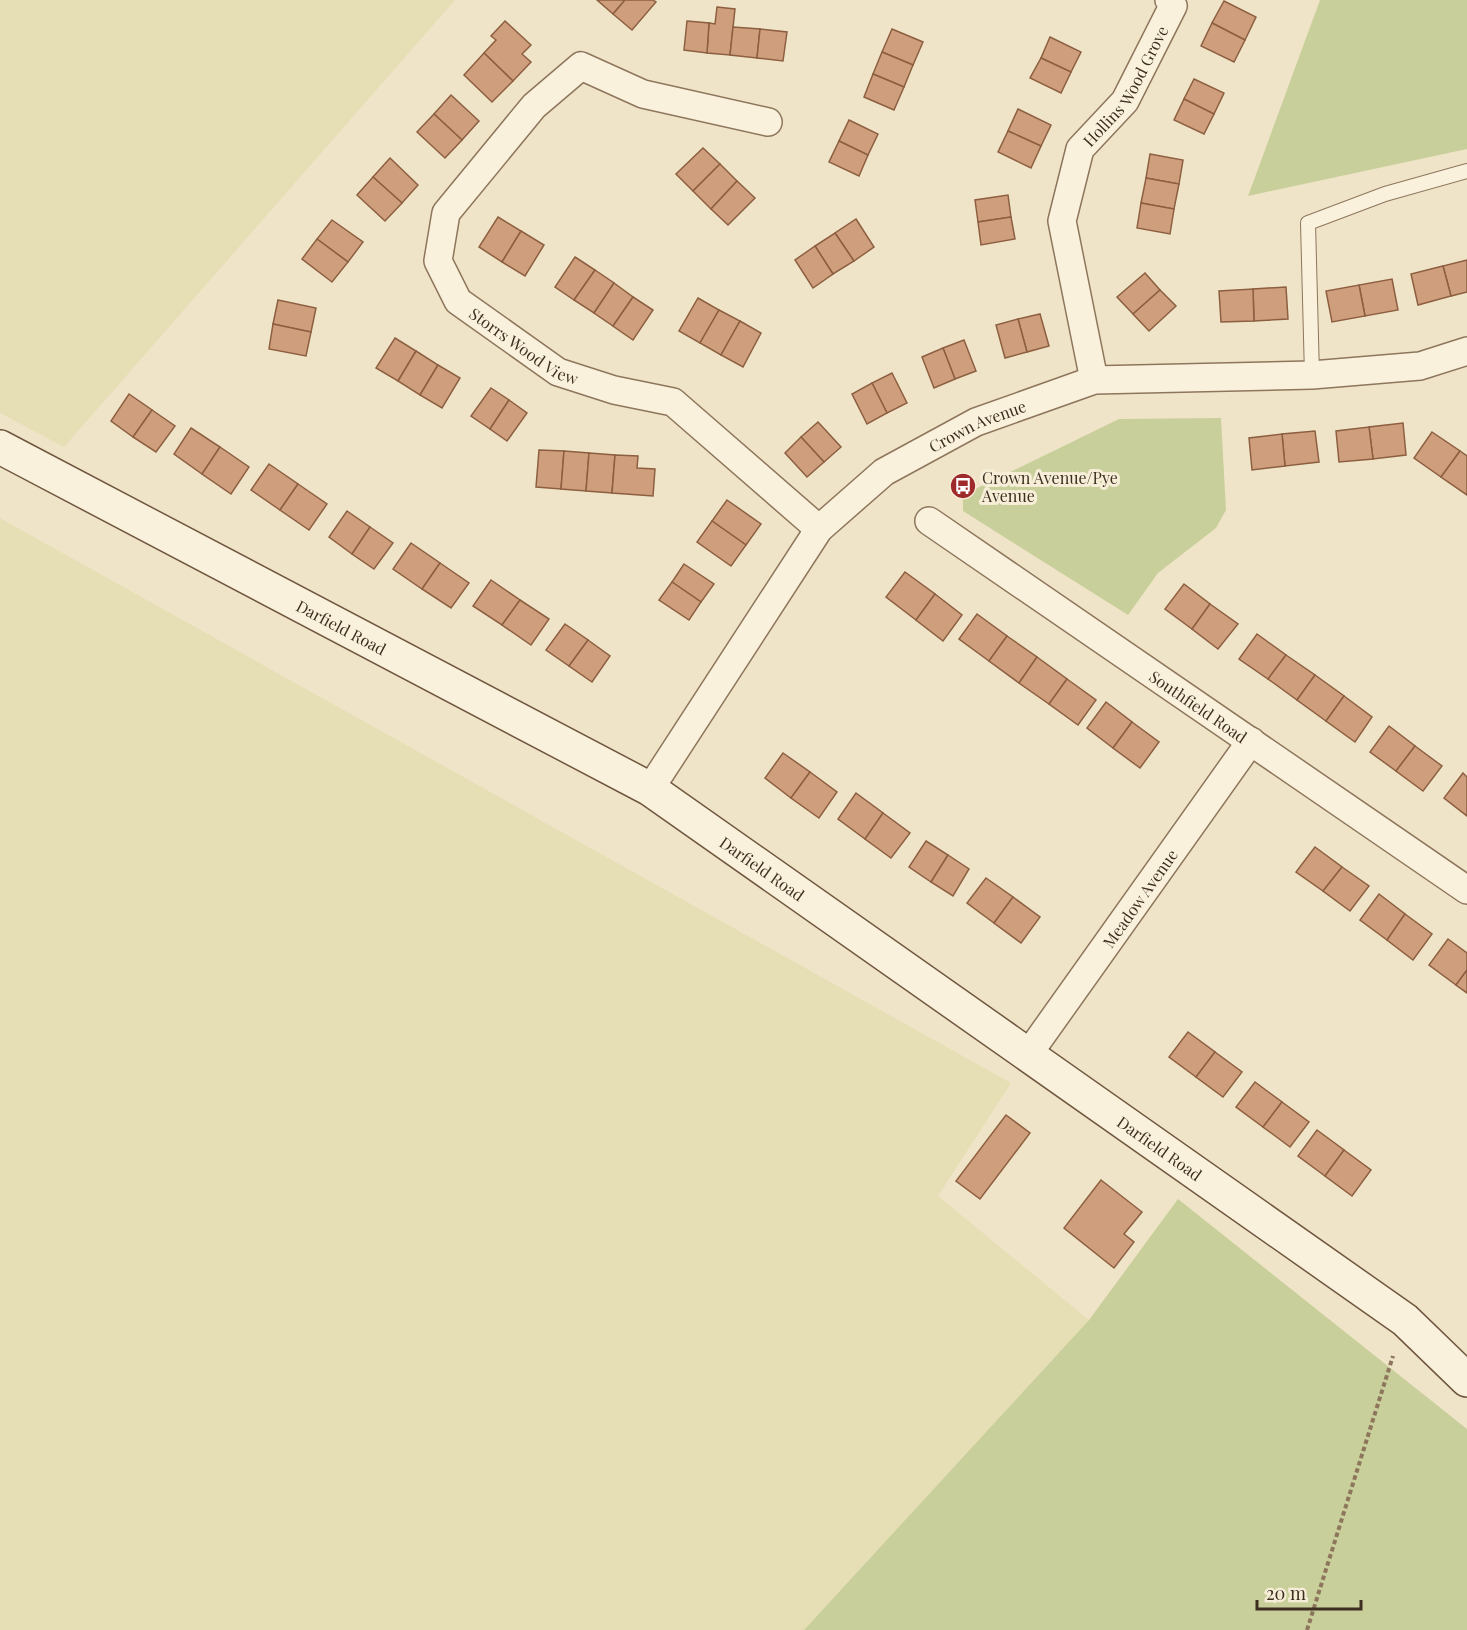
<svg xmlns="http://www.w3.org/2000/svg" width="1467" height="1630" font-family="'Playfair Display',serif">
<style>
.farmland{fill:#e6deb5}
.green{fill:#c9cf9b}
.building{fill:#cf9f7d;stroke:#8d5f41;stroke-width:1.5}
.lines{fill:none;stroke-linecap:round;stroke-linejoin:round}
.lane-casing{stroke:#8d765c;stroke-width:16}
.street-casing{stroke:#8d765c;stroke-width:30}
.secondary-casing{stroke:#6f573f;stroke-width:36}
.path{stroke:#8d765c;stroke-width:4;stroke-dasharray:4.5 3;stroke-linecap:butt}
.lane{stroke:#faf1dc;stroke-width:14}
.street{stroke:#faf1dc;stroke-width:27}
.secondary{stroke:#faf1dc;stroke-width:33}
.labels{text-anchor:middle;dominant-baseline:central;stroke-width:6;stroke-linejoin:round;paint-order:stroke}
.street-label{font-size:16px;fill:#3d2e20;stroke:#f7eed8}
.poi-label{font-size:16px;fill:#3d2e20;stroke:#f7eed8;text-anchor:start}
</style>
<rect width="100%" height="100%" fill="#f0e4c8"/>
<g class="farmland">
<polygon points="0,0 455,0 64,447 0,413"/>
<polygon points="0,518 1011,1083 938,1196 1089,1320 804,1630 0,1630"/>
</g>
<g class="green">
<polygon points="1320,0 1467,0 1467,149 1248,196"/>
<polygon points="1221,418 1226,510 1216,528 1158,573 1128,615 963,511 963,495 1119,419"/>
<polygon points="1178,1199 1467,1429 1467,1630 804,1630 1089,1320"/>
</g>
<g class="building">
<polygon points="597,0 625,0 613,14"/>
<polygon points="625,0 653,0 656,2 632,30 613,14"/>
<polygon points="1224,1 1256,17 1245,40 1212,23"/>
<polygon points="717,7 735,9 730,55 707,53 709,23 715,24"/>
<polygon points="505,21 531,45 522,54 531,62 513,81 484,53 496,40 491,36"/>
<polygon points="687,21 709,23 707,53 684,50"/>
<polygon points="1212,23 1245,40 1234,62 1201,46"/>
<polygon points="733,27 760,29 757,58 730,55"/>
<polygon points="760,29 787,32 783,61 757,58"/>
<polygon points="892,29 923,42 913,65 882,52"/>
<polygon points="1050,37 1081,52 1071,72 1041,58"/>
<polygon points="882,52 913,65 904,87 873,74"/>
<polygon points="484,53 513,81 492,102 464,75"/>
<polygon points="1041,58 1071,72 1061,93 1030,78"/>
<polygon points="873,74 904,87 894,110 864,97"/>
<polygon points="1194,79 1224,93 1214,114 1184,99"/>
<polygon points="451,95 479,121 462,140 434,114"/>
<polygon points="1184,99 1214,114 1204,134 1174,120"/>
<polygon points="1018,109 1051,125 1041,146 1008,131"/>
<polygon points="434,114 462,140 445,158 417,132"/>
<polygon points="849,120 878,134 868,155 839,141"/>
<polygon points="1008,131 1041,146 1031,168 998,152"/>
<polygon points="839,141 868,155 859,176 829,162"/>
<polygon points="703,148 720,164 693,191 676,174"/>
<polygon points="1150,154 1183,160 1179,184 1146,178"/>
<polygon points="390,158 418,185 402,203 373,177"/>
<polygon points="720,164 737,181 711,209 693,191"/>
<polygon points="373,177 402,203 385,221 357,195"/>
<polygon points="1146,178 1179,184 1174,209 1141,203"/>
<polygon points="737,181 755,198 728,225 711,209"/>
<polygon points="1008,195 1011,217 978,222 975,200"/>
<polygon points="1141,203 1174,209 1170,234 1137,228"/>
<polygon points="498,217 521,231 502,262 479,247"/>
<polygon points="1011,217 1015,239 981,245 978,222"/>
<polygon points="856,219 874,247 854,261 835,233"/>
<polygon points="332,220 363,242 348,262 317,239"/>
<polygon points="521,231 544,245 525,276 502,262"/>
<polygon points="835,233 854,261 833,274 815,246"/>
<polygon points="317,239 348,262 332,282 302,259"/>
<polygon points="815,246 833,274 813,288 795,260"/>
<polygon points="575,257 595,270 574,300 555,287"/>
<polygon points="1467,260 1467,292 1451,296 1443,266"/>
<polygon points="1443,266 1451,296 1418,305 1411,274"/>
<polygon points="595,270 614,283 594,313 574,300"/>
<polygon points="1145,273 1160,290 1133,314 1117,297"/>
<polygon points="1392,279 1398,310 1365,316 1359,285"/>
<polygon points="614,283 633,297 613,326 594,313"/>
<polygon points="1359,285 1365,316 1332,322 1326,291"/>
<polygon points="1286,287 1288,319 1254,321 1253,289"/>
<polygon points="1253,289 1254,321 1221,322 1219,291"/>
<polygon points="1160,290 1176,306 1149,331 1133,314"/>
<polygon points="633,297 653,310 633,340 613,326"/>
<polygon points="698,298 719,310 700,343 679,331"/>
<polygon points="278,300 316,308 311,332 273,324"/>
<polygon points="719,310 740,321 721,355 700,343"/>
<polygon points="1040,314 1049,346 1027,352 1018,319"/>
<polygon points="1018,319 1027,352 1005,358 996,325"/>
<polygon points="740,321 761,333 743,367 721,355"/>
<polygon points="273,324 311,332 306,356 269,349"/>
<polygon points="395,338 416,351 398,381 376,368"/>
<polygon points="964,340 976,371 955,379 943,348"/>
<polygon points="943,348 955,379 934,388 922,357"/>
<polygon points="416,351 438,365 420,395 398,381"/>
<polygon points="438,365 460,378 442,408 420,395"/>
<polygon points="892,373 907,403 887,413 872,383"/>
<polygon points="872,383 887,413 867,424 852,394"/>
<polygon points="491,388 509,400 490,429 471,416"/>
<polygon points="129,394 152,410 133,437 111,421"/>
<polygon points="509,400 527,413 507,441 490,429"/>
<polygon points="152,410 175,426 156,452 133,437"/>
<polygon points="818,422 841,447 824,462 801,437"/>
<polygon points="1403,423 1406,455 1373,459 1369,427"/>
<polygon points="1369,427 1373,459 1339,462 1336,431"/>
<polygon points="191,428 220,447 202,474 174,454"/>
<polygon points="1315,431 1319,462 1285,466 1282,434"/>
<polygon points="1432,432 1460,451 1441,477 1414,458"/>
<polygon points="1282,434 1285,466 1252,470 1249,438"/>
<polygon points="801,437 824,462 807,477 785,453"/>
<polygon points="220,447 249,467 231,494 202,474"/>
<polygon points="539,450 564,451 561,489 536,487"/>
<polygon points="564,451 589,453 586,491 561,489"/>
<polygon points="1460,451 1467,456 1467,495 1441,477"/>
<polygon points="589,453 615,455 612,493 586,491"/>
<polygon points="615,455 638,456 637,468 655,469 653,496 612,493"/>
<polygon points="269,464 298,484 280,510 251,490"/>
<polygon points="298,484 327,504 309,530 280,510"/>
<polygon points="727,500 761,524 746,545 712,521"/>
<polygon points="347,511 370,527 352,554 329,537"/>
<polygon points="712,521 746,545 731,566 697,542"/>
<polygon points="370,527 393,543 374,569 352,554"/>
<polygon points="411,543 440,563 422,589 393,569"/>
<polygon points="440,563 469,583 451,608 422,589"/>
<polygon points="684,564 714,584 701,602 672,582"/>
<polygon points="905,572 935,594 916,620 886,597"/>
<polygon points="491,580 520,600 502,625 473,606"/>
<polygon points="672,582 701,602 689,620 659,600"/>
<polygon points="1184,584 1210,604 1192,629 1165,609"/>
<polygon points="935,594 962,615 943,641 916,620"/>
<polygon points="520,600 549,619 531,645 502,625"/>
<polygon points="1210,604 1238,624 1218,649 1192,629"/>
<polygon points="977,614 1007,636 989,661 959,639"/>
<polygon points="565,624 588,640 569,666 546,650"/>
<polygon points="1257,634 1286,655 1268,679 1239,659"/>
<polygon points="1007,636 1037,657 1019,683 989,661"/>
<polygon points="588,640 610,656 592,682 569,666"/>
<polygon points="1286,655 1315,675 1297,700 1268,679"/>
<polygon points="1037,657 1067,679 1049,704 1019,683"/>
<polygon points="1315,675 1344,696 1326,721 1297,700"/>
<polygon points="1067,679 1096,700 1078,725 1049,704"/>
<polygon points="1344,696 1372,717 1355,742 1326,721"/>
<polygon points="1106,702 1132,722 1113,748 1087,728"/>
<polygon points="1132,722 1159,742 1140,768 1113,748"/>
<polygon points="1389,726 1415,746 1396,771 1370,752"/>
<polygon points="1415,746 1442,766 1423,791 1396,771"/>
<polygon points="783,753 810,772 791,798 765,778"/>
<polygon points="810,772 837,792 819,818 791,798"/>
<polygon points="1463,773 1467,777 1467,816 1444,798"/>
<polygon points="856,793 883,813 865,839 838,819"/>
<polygon points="883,813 910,833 891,858 865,839"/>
<polygon points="926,841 948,855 931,882 909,867"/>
<polygon points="1315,847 1342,867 1323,891 1296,872"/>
<polygon points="948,855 969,869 953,896 931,882"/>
<polygon points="1342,867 1369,886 1350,911 1323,891"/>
<polygon points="986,878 1013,897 994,923 967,903"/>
<polygon points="1379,894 1405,914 1387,940 1360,920"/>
<polygon points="1013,897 1040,917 1021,943 994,923"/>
<polygon points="1405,914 1432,934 1413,960 1387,940"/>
<polygon points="1448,939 1467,953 1467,970 1456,985 1429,965"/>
<polygon points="1467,970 1467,993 1456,985"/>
<polygon points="1188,1032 1215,1052 1196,1077 1169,1057"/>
<polygon points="1215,1052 1242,1072 1223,1097 1196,1077"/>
<polygon points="1255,1082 1282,1102 1263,1127 1236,1107"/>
<polygon points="1282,1102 1309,1122 1290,1147 1263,1127"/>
<polygon points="1006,1115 1030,1133 980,1199 956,1181"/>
<polygon points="1317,1130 1344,1150 1325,1176 1298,1156"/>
<polygon points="1344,1150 1371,1170 1352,1196 1325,1176"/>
<polygon points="1101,1180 1142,1212 1124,1234 1134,1242 1114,1268 1064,1228"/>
</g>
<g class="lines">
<g class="lane-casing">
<polyline id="lane" points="1312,375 1308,223 1385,194 1467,171"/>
</g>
<g class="street-casing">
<g id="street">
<path id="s1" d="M768 122 643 94 581 66 534 106 446 213 438 261 458 301 558 372 614 390 673 402 819 529"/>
<path id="s2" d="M1094 380 1062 221 1080 149 1125 101 1173 6 1169 0"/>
<path id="s3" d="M929 521 1467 890"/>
<path id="s4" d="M650 789 819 529 884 472 976 422 1094 380 1312 375 1420 366 1467 351"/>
<path id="s5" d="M1027 1056 1251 741"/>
</g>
</g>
<g class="secondary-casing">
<g id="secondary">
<path id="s6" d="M0 447 650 789 1405 1320 1467 1380"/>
</g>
</g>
<polyline class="path" points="1307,1630 1393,1356"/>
<use href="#lane" class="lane"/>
<use href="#street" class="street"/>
<use href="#secondary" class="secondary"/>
</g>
<defs>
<g id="bus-disc" transform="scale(1.35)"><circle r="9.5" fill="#9e2a2b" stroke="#f7eed8"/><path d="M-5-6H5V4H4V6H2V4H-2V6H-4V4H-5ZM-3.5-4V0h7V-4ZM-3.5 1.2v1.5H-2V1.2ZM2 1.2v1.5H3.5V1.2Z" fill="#fff"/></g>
</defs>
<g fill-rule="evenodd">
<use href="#bus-disc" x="963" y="486"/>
</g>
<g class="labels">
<g class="street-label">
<text stroke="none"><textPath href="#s2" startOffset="315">Hollins Wood Grove</textPath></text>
<text stroke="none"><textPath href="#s1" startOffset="570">Storrs Wood View</textPath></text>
<text stroke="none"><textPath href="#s4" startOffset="501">Crown Avenue</textPath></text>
<text stroke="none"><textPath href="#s6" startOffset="386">Darfield Road</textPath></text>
<text stroke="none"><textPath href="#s3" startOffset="327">Southfield Road</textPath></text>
<text stroke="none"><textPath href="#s6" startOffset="872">Darfield Road</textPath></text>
<text stroke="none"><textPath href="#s5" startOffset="194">Meadow Avenue</textPath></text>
<text stroke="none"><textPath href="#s6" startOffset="1358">Darfield Road</textPath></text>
</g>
<g class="poi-label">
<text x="982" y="477">Crown Avenue/Pye<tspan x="982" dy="18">Avenue</tspan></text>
</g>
</g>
<path d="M1257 1600v9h104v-9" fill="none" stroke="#3d2e20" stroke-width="3"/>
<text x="1266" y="1600" font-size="18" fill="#3d2e20" stroke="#f7eed8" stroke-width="4.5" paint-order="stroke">20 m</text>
</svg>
